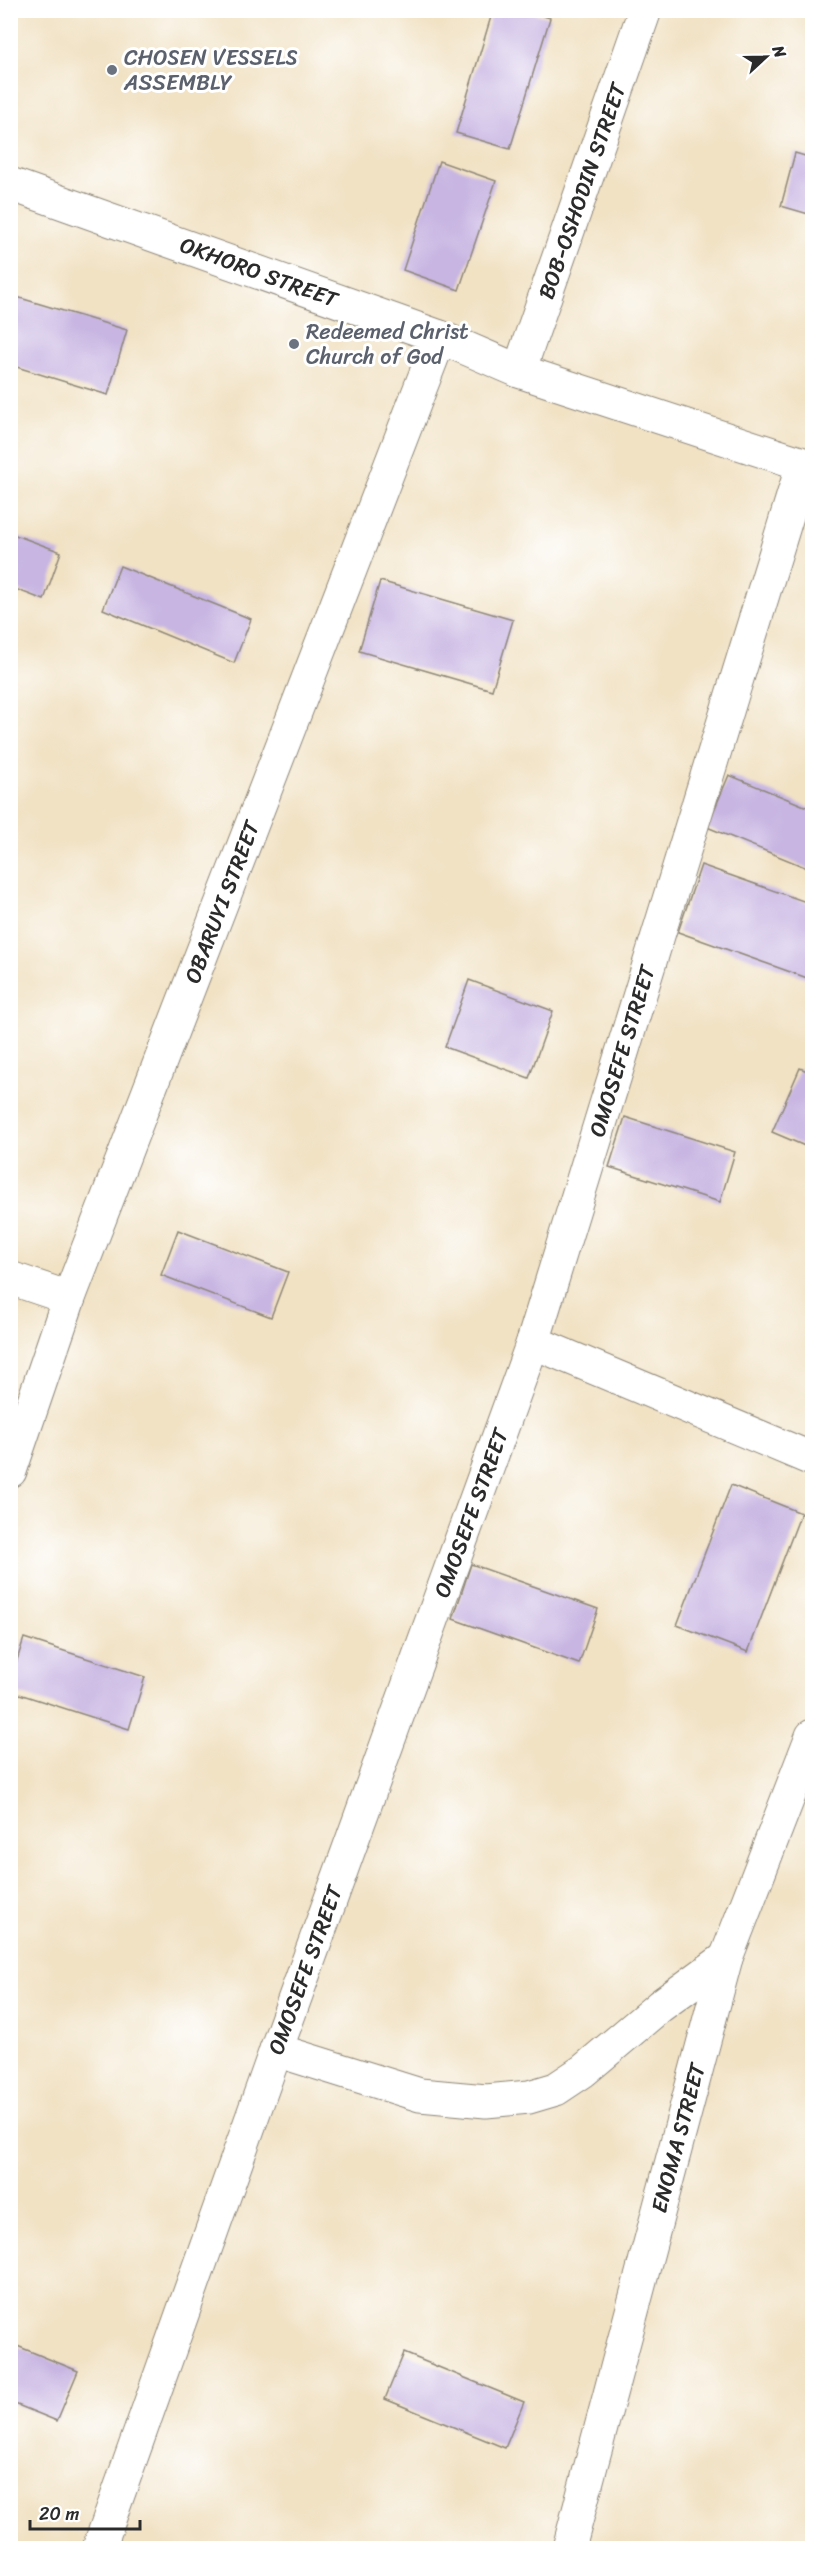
<svg xmlns="http://www.w3.org/2000/svg" width="823" height="2559" font-family="Sriracha,sans-serif">
<style>
.building{fill:#c8b5e2}
.lines{fill:none;stroke-linecap:round;stroke-linejoin:round}
.minor-casing{stroke:#8e8678;stroke-width:35}
.tertiary-casing{stroke:#8e8678;stroke-width:35}
.minor{stroke:#fff;stroke-width:33}
.tertiary{stroke:#fff;stroke-width:33}
.worship-dot{fill:#6b7280;stroke:#fff;stroke-width:2}
.labels{text-anchor:middle;dominant-baseline:central;stroke-width:6;stroke-linejoin:round;paint-order:stroke}
.worship-label{font-size:22px;fill:#5b616d;stroke:#fff;text-anchor:start}
.street-label{font-size:22px;fill:#2b2b2b;stroke:#fff}
</style>
<rect width="100%" height="100%" fill="#fff"/>
<filter id="ink" filterUnits="userSpaceOnUse"><feTurbulence type="fractalNoise" baseFrequency=".0167" numOctaves="2"/><feDisplacementMap in="SourceGraphic" scale="12" xChannelSelector="R" yChannelSelector="G"/><feConvolveMatrix kernelMatrix="1 2 1 2 8 2 1 2 1" color-interpolation-filters="sRGB"/></filter>
<filter id="wash" filterUnits="userSpaceOnUse"><feTurbulence type="fractalNoise" baseFrequency=".008" numOctaves="4" result="noise"/><feDisplacementMap in="SourceGraphic" scale="24" xChannelSelector="R" yChannelSelector="G"/><feGaussianBlur stdDeviation="1.35" result="paint"/><feColorMatrix in="noise" values="0 0 0 0 0 0 0 0 0 0 0 0 0 0 0 0 0 1.4 0 .05"/><feComposite in="paint" operator="in"/></filter>
<g filter="url(#wash)">
<rect width="100%" height="100%" fill="#f1e2c4"/>
<g id="blocks">
<g class="building">
<polygon points="493,10 525,10 550,18 510,149 456,133"/>
<polygon points="795,153 812,158 812,215 781,206"/>
<polygon points="439,161 496,181 459,290 403,270"/>
<polygon points="10,295 127,330 108,395 10,365"/>
<polygon points="10,533 61,552 44,600 10,587"/>
<polygon points="120,566 251,619 234,663 103,609"/>
<polygon points="380,581 513,620 492,690 359,651"/>
<polygon points="729,775 812,809 812,870 707,827"/>
<polygon points="701,865 812,904 812,972 810,979 678,932"/>
<polygon points="469,980 553,1011 529,1078 445,1047"/>
<polygon points="800,1068 812,1073 812,1149 772,1132"/>
<polygon points="625,1117 735,1152 720,1202 609,1167"/>
<polygon points="178,1230 288,1272 271,1317 161,1275"/>
<polygon points="731,1485 801,1513 748,1652 677,1625"/>
<polygon points="471,1564 598,1609 579,1664 453,1619"/>
<polygon points="24,1638 145,1677 129,1729 10,1691 10,1682"/>
<polygon points="10,2343 78,2371 57,2421 10,2402"/>
<polygon points="404,2353 524,2402 505,2448 385,2399"/>
</g>
</g>
</g>
<g filter="url(#ink)">
<use href="#blocks" fill-opacity="0" stroke="#8e8678" stroke-width="1.5"/>
<g class="lines">
<g class="minor-casing">
<g id="minor">
<polyline points="519,371 645,10"/>
<polyline points="10,1278 69,1298"/>
<polyline points="533,1342 812,1459"/>
<polyline points="10,1471 69,1298 440,337"/>
<polyline points="276,2050 420,2095 486,2101 529,2097 556,2089 583,2071 660,2006 726,1958"/>
<polyline points="99,2548 276,2050 533,1342 803,464"/>
<polyline points="569,2548 726,1958 812,1736"/>
</g>
</g>
<g class="tertiary-casing">
<polyline id="tertiary" points="10,184 440,337 519,371 812,467"/>
</g>
<use href="#minor" class="minor"/>
<use href="#tertiary" class="tertiary"/>
</g>
</g>
<g class="worship-dot">
<circle cx="112" cy="70" r="6"/>
<circle cx="294" cy="344" r="6"/>
</g>
<g class="labels">
<g class="worship-label">
<text x="124" y="57">CHOSEN VESSELS<tspan x="124" dy="25">ASSEMBLY</tspan></text>
<text x="306" y="331">Redeemed Christ<tspan x="306" dy="25">Church of God</tspan></text>
</g>
<g class="street-label">
<text transform="translate(582 191) rotate(-71)">BOB-OSHODIN STREET</text>
<text transform="translate(259 272) rotate(20)">OKHORO STREET</text>
<text transform="translate(222 902) rotate(-69)">OBARUYI STREET</text>
<text transform="translate(622 1051) rotate(-73)">OMOSEFE STREET</text>
<text transform="translate(471 1513) rotate(-70)">OMOSEFE STREET</text>
<text transform="translate(305 1970) rotate(-70)">OMOSEFE STREET</text>
<text transform="translate(678 2138) rotate(-75)">ENOMA STREET</text>
</g>
</g>
<rect width="823" height="2559" fill="none" stroke="#fff" stroke-width="36"/>
<g transform="translate(766 57) rotate(68)" stroke="#ffffff" stroke-width="4.5" paint-order="stroke">
<path d="M0-4.5L10 22L0 15L-10 22Z" fill="#2b2b2b"/>
<text y="-9" font-size="16" font-weight="bold" text-anchor="middle" fill="#2b2b2b">N</text>
</g>
<path d="M30 2520v9h110v-9" fill="none" stroke="#2b2b2b" stroke-width="3"/>
<text x="39" y="2520" font-size="18" fill="#2b2b2b" stroke="#ffffff" stroke-width="4.5" paint-order="stroke">20 m</text>
</svg>
